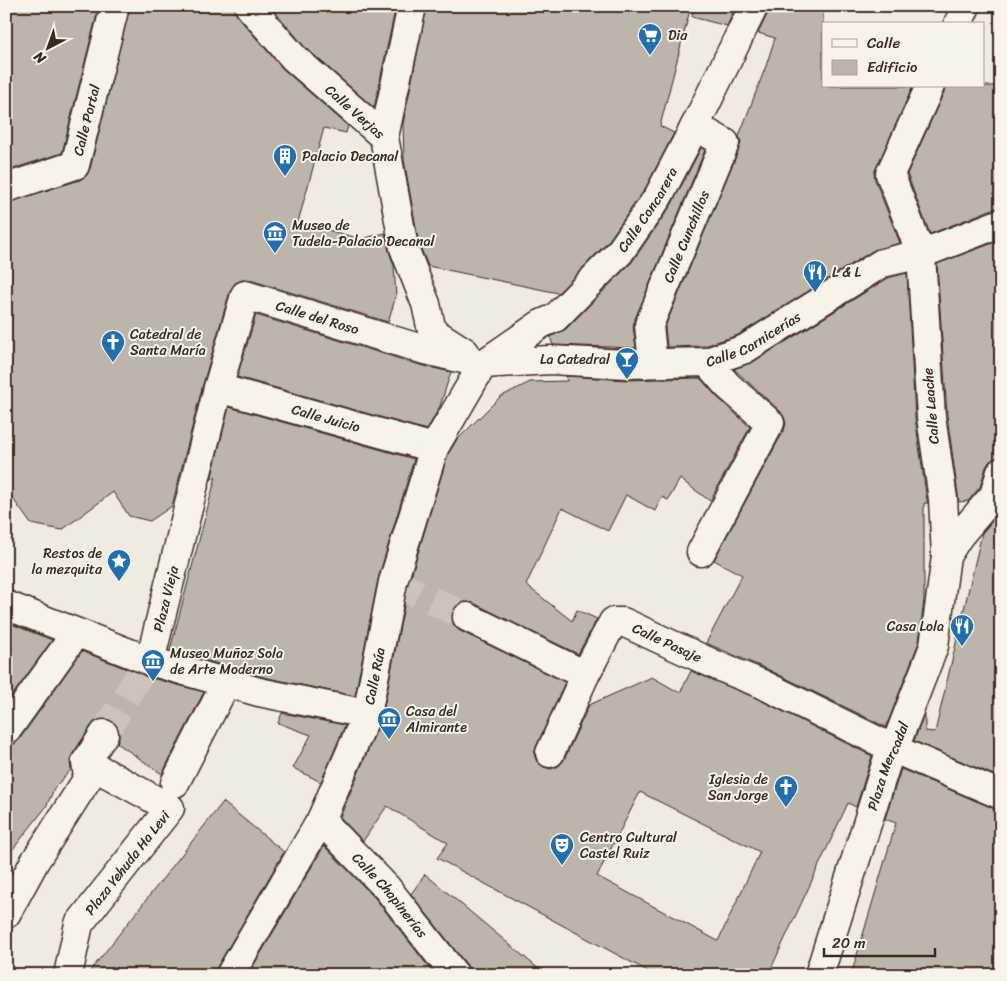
<svg xmlns="http://www.w3.org/2000/svg" width="1007" height="981" font-family="Sriracha,sans-serif">
<style>
.building{fill:#bdb5aa;stroke:#3b2a1e;fill-rule:evenodd}
.lines{fill:none;stroke-linecap:round;stroke-linejoin:round}
.minor-tunnel{stroke:#cbc4b9;stroke-width:28;stroke-dasharray:28 14;stroke-linecap:butt}
.minor-casing{stroke:#3b2a1e;stroke-width:31}
.minor{stroke:#f7f3e8;stroke-width:28}
.labels{text-anchor:middle;dominant-baseline:central;stroke-width:4;stroke-linejoin:round;paint-order:stroke}
.poi-label{font-size:14px;fill:#3b2a1e;stroke:#f7f3e8;text-anchor:start}
.street-label{font-size:14px;fill:#3b2a1e;stroke:#f7f3e8}
</style>
<rect width="100%" height="100%" fill="#efebe0"/>
<filter id="ink" filterUnits="userSpaceOnUse"><feTurbulence type="fractalNoise" baseFrequency=".02" numOctaves="2"/><feDisplacementMap in="SourceGraphic" scale="10" xChannelSelector="R" yChannelSelector="G"/><feConvolveMatrix kernelMatrix="1 2 1 2 8 2 1 2 1" color-interpolation-filters="sRGB"/></filter>
<g filter="url(#ink)">
<g class="building">
<polygon points="6,6 99,6 62,153 6,171"/>
<polygon points="130,6 234,6 237,16 282,68 348,126 346,133 324,128 298,222 361,239 385,233 389,251 394,266 396,296 388,322 250,280 242,280 235,283 230,291 203,384 172,506 150,521 129,516 113,492 62,530 31,524 6,489 6,203 80,180 87,175 90,169"/>
<polygon points="270,6 396,6 374,108 305,47"/>
<polygon points="427,6 691,6 660,126 674,133 645,189 607,243 558,293 428,266 419,244 404,160 403,124"/>
<polygon points="694,6 736,6 727,26 692,17"/>
<polygon points="769,6 823,6 823,86 913,86 874,173 875,180 900,243 874,250 738,335 704,346 667,347 665,327 739,149 741,142 739,136 766,66 775,38 758,33 768,13"/>
<polygon points="945,86 1001,86 1001,208 995,208 930,234 907,174 944,92"/>
<polygon points="701,148 705,150 635,319 633,327 636,348 553,345 550,337 566,329 632,262 672,204"/>
<polygon points="1001,240 1001,457 990,461 986,467 980,487 968,501 959,502 947,415 937,264"/>
<polygon points="907,273 915,418 927,501 928,503 924,503 924,599 919,642 886,727 769,670 706,643 742,575 714,560 784,430 786,424 784,417 780,411 734,369 753,362 888,278"/>
<polygon points="256,315 420,365 451,372 440,406 427,430 237,377"/>
<path d="M566 376 626 380 700 378 717 397 750 427 710 501 680 479 668 500 662 497 655 511 626 495 608 531 562 508 526 585 572 621 577 610 597 619 578 654 473 603 465 602 458 604 453 611 452 619 454 626 460 631 565 682 536 747 534 754 537 762 544 767 551 769 559 766 564 760 589 705 652 677 680 693 691 671 756 698 872 756 856 807 848 803 768 975H655L437 858 448 843 387 806 363 841 340 817 382 717 408 586 448 454 456 441 500 397 530 382 567 381ZM640 792 760 852 718 941 597 876Z"/>
<polygon points="229,407 414,459 378,579 355,696 263,677 170,650 216,476 211,480"/>
<polygon points="1001,511 1001,778 914,741 925,713 925,731 935,732 982,533"/>
<polygon points="6,622 52,640 6,704"/>
<polygon points="82,651 144,676 204,692 162,774 117,743 120,734 118,726 113,721 105,718 96,720 91,726 72,755 70,761 71,770 55,787 46,807 6,858 6,746 13,745 19,740"/>
<polygon points="282,713 345,725 321,782 293,768 311,735 278,723"/>
<polygon points="901,769 995,809 1001,810 1001,975 851,975 896,823 885,819"/>
<polygon points="223,802 284,852 217,967 214,975 87,975"/>
<polygon points="324,846 375,898 435,975 248,975"/>
<polygon points="425,874 546,975 470,975 467,965 411,894"/>
</g>
<g class="lines">
<g class="minor-tunnel">
<polyline points="393,582 467,617"/>
<polyline points="104,734 144,667"/>
</g>
<g class="minor-casing">
<g id="minor">
<path id="s1" d="M249 6 294 58 384 137 404 248 426 304 432 331 465 352"/>
<polyline points="958,24 966,6"/>
<polyline points="384,137 412,6"/>
<path id="s2" d="M6 188 75 165 115 6"/>
<path id="s3" d="M644 364 652 354 649 325 725 143 695 126"/>
<path id="s4" d="M218 388 434 448"/>
<polyline points="701,552 770,423 727,385 707,362"/>
<polyline points="946,556 959,536 994,495 1001,472"/>
<polyline points="6,605 150,661 259,692 367,714"/>
<path id="s5" d="M467 617 585 675 613 622H623L720 667 762 684 894 749 1001 795"/>
<path id="s6" d="M150 661 218 388 245 295 425 350 483 364 550 360 626 364 707 362 745 349 882 263 921 254 1001 223"/>
<polyline points="6,731 76,633"/>
<polyline points="550,753 585,675"/>
<polyline points="86,762 104,734"/>
<polyline points="175,783 226,683"/>
<path id="s7" d="M321 820 387 888 455 975"/>
<polyline points="6,914 35,861 88,778 86,762"/>
<path id="s8" d="M68 975 79 924 170 808 86 762"/>
<path id="s9" d="M230 975 321 820 367 714 393 582 434 448 483 364 541 324 555 318 619 253 658 197 695 126 754 6"/>
<path id="s10" d="M819 975 887 761 894 749 934 646 946 556 943 499 931 417 921 254 890 174 930 86"/>
</g>
</g>
<use href="#minor" class="minor"/>
</g>
</g>
<defs>
<g id="supermarket-pin" transform="scale(1.25)"><path d="M0 17L-7.5 6A9.5 9.5 0 1 1 7.5 6Z" fill="#1f6fb2" stroke="#f7f3e8"/><path d="M-6-5.5h2.5l.6 2H6L4.5 2H-2.5L-4.4-4H-6ZM-1.5 3.2a1.3 1.3 0 1 0 .1 0ZM3 3.2a1.3 1.3 0 1 0 .1 0Z" fill="#fff"/></g>
<g id="building-pin" transform="scale(1.25)"><path d="M0 17L-7.5 6A9.5 9.5 0 1 1 7.5 6Z" fill="#1f6fb2" stroke="#f7f3e8"/><path d="M-4-6H4V6H1V3H-1V6H-4ZM-2.5-4.3h1.7v1.8h-1.7ZM.8-4.3h1.7v1.8H.8ZM-2.5-1h1.7V.8h-1.7ZM.8-1h1.7V.8H.8Z" fill="#fff"/></g>
<g id="museum-pin" transform="scale(1.25)"><path d="M0 17L-7.5 6A9.5 9.5 0 1 1 7.5 6Z" fill="#1f6fb2" stroke="#f7f3e8"/><path d="M0-6L6-3V-2H-6V-3ZM-5-1h2V3h-2ZM-1-1h2V3h-2ZM3-1h2V3H3ZM-6 4H6V6H-6Z" fill="#fff"/></g>
<g id="restaurant-pin" transform="scale(1.25)"><path d="M0 17L-7.5 6A9.5 9.5 0 1 1 7.5 6Z" fill="#1f6fb2" stroke="#f7f3e8"/><path d="M-5-6h1v4h1v-4h1v4h1v-4h1v5L-1.5 .5V6h-2V.5L-5-1ZM5-6V6H3V1.5H1.5Q1.5-4 5-6Z" fill="#fff"/></g>
<g id="church-pin" transform="scale(1.25)"><path d="M0 17L-7.5 6A9.5 9.5 0 1 1 7.5 6Z" fill="#1f6fb2" stroke="#f7f3e8"/><path d="M-1.2-6h2.4v3.5h3.3v2.4h-3.3V6h-2.4V-.1h-3.3v-2.4h3.3Z" fill="#fff"/></g>
<g id="bar-pin" transform="scale(1.25)"><path d="M0 17L-7.5 6A9.5 9.5 0 1 1 7.5 6Z" fill="#1f6fb2" stroke="#f7f3e8"/><path d="M-6-5H6L.8 .8V4.5H3.5V6h-7V4.5H-.8V.8Z" fill="#fff"/></g>
<g id="sight-pin" transform="scale(1.25)"><path d="M0 17L-7.5 6A9.5 9.5 0 1 1 7.5 6Z" fill="#1f6fb2" stroke="#f7f3e8"/><path d="M0-6L1.8-2.2L6-1.7L2.9 1.2L3.7 5.4L0 3.3L-3.7 5.4L-2.9 1.2L-6-1.7L-1.8-2.2Z" fill="#fff"/></g>
<g id="theatre-pin" transform="scale(1.25)"><path d="M0 17L-7.5 6A9.5 9.5 0 1 1 7.5 6Z" fill="#1f6fb2" stroke="#f7f3e8"/><path d="M-5-5.5Q0-4 5-5.5V0Q5 5 0 6Q-5 5-5 0ZM-3.3-2.5H-1v1.5H-3.3ZM1-2.5H3.3v1.5H1ZM-2.8 1Q0 5.5 2.8 1Z" fill="#fff"/></g>
</defs>
<g fill-rule="evenodd">
<use href="#supermarket-pin" x="650" y="35"/>
<use href="#building-pin" x="285" y="156"/>
<use href="#museum-pin" x="275" y="233"/>
<use href="#restaurant-pin" x="815" y="272"/>
<use href="#church-pin" x="113" y="342"/>
<use href="#bar-pin" x="627" y="359"/>
<use href="#sight-pin" x="119" y="561"/>
<use href="#restaurant-pin" x="962" y="626"/>
<use href="#museum-pin" x="153" y="661"/>
<use href="#museum-pin" x="389" y="719"/>
<use href="#church-pin" x="786" y="787"/>
<use href="#theatre-pin" x="562" y="845"/>
</g>
<g class="labels">
<g class="poi-label">
<text x="668" y="35">Dia</text>
<text x="302" y="156">Palacio Decanal</text>
<text x="292" y="225">Museo de<tspan x="292" dy="16">Tudela-Palacio Decanal</tspan></text>
<text x="832" y="272">L &amp; L</text>
<text x="130" y="334">Catedral de<tspan x="130" dy="16">Santa María</tspan></text>
<text x="610" y="359" text-anchor="end">La Catedral</text>
<text x="102" y="553" text-anchor="end">Restos de<tspan x="102" dy="16">la mezquita</tspan></text>
<text x="944" y="626" text-anchor="end">Casa Lola</text>
<text x="170" y="653">Museo Muñoz Sola<tspan x="170" dy="16">de Arte Moderno</tspan></text>
<text x="406" y="711">Casa del<tspan x="406" dy="16">Almirante</tspan></text>
<text x="768" y="779" text-anchor="end">Iglesia de<tspan x="768" dy="16">San Jorge</tspan></text>
<text x="580" y="837">Centro Cultural<tspan x="580" dy="16">Castel Ruiz</tspan></text>
</g>
<g class="street-label">
<text stroke="none"><textPath href="#s1" startOffset="150">Calle Verjas</textPath></text>
<text stroke="none"><textPath href="#s2" startOffset="119">Calle Portal</textPath></text>
<text stroke="none"><textPath href="#s9" startOffset="896">Calle Concarera</textPath></text>
<text stroke="none"><textPath href="#s3" startOffset="138">Calle Cunchillos</textPath></text>
<text stroke="none"><textPath href="#s6" startOffset="454">Calle del Roso</textPath></text>
<text stroke="none"><textPath href="#s6" startOffset="902">Calle Carnicerías</textPath></text>
<text transform="translate(931 406) rotate(-95)">Calle Leache</text>
<text stroke="none"><textPath href="#s4" startOffset="112">Calle Juicio</textPath></text>
<text stroke="none"><textPath href="#s6" startOffset="64">Plaza Vieja</textPath></text>
<text stroke="none"><textPath href="#s5" startOffset="250">Calle Pasaje</textPath></text>
<text stroke="none"><textPath href="#s9" startOffset="334">Calle Rúa</textPath></text>
<text stroke="none"><textPath href="#s10" startOffset="220">Plaza Mercadal</textPath></text>
<text stroke="none"><textPath href="#s8" startOffset="130">Plaza Yehuda Ha Levi</textPath></text>
<text stroke="none"><textPath href="#s7" startOffset="102">Calle Chapinerías</textPath></text>
</g>
</g>
<rect width="1007" height="981" fill="none" stroke="#f7f3e8" stroke-width="25"/>
<rect x="12" y="12" width="982" height="956" fill="none" stroke="#3b2a1e" stroke-width="2" filter="url(#ink)"/>
<rect x="822" y="22" width="162" height="65" fill="#f7f3e8" stroke="#aca397"/>
<rect x="832" y="39" width="25" height="8" fill="#f7f3e8" stroke="#aca397"/>
<text x="867" y="48" font-size="15" fill="#3b2a1e">Calle</text>
<rect x="832" y="60" width="25" height="15" fill="#bdb5aa" stroke="#aca397"/>
<text x="867" y="72" font-size="15" fill="#3b2a1e">Edificio</text>
<g transform="translate(48 48) rotate(221)" stroke="#f7f3e8" stroke-width="4" paint-order="stroke">
<path d="M0-4L9 19L0 12L-9 19Z" fill="#3b2a1e"/>
<text y="-8" font-size="14" font-weight="bold" text-anchor="middle" fill="#3b2a1e">N</text>
</g>
<path d="M824 948v8h111v-8" fill="none" stroke="#3b2a1e" stroke-width="2.5"/>
<text x="832" y="948" font-size="15" fill="#3b2a1e" stroke="#f7f3e8" stroke-width="4" paint-order="stroke">20 m</text>
</svg>
